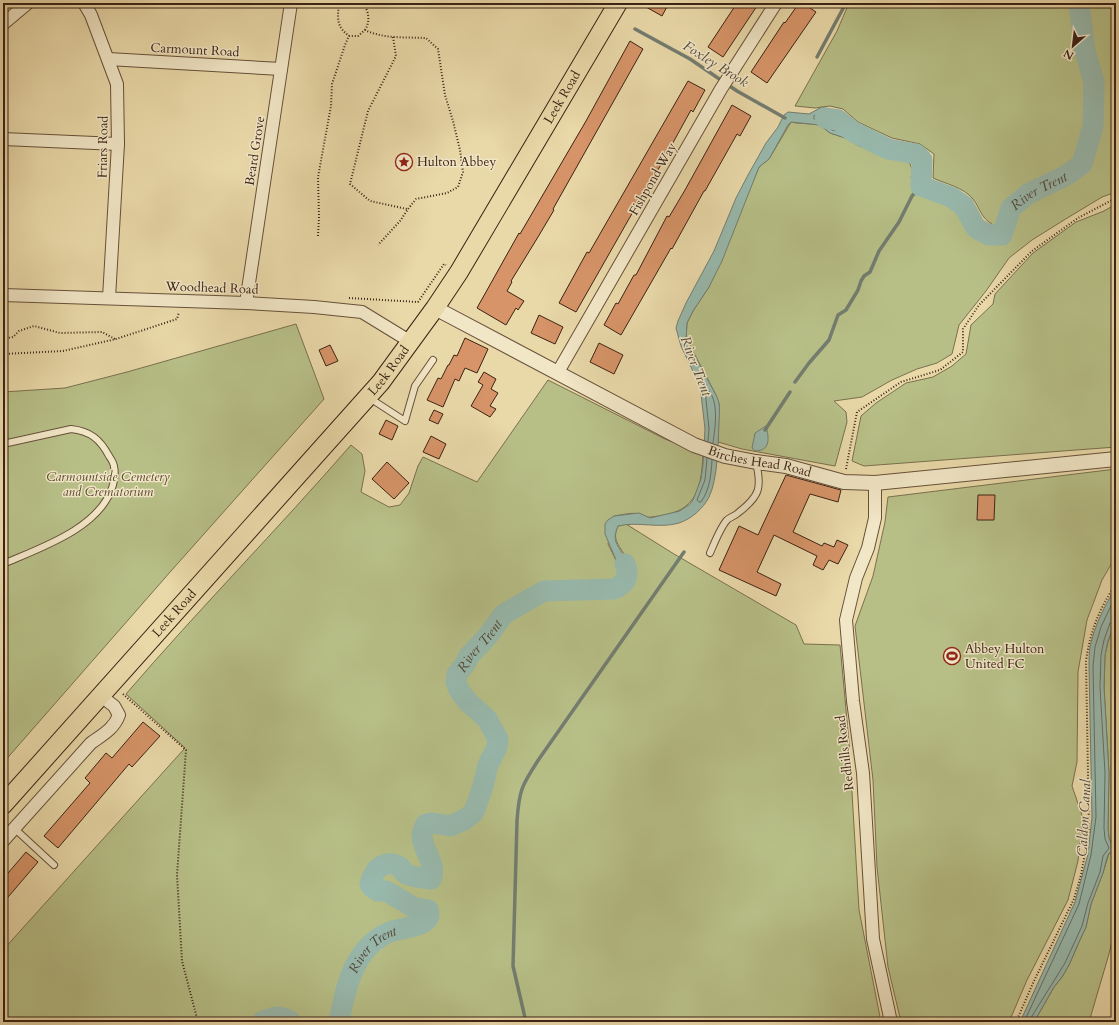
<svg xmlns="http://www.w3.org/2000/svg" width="1119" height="1025" font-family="Cardo,serif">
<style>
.green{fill:#b7bf87;stroke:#7a704e}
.water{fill:#98b9ad;stroke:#737d70}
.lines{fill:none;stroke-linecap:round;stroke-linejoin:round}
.shore{stroke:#6a6e61;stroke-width:1}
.stream{stroke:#737d70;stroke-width:3.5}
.river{stroke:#98b9ad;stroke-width:21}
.building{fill:#d69468;stroke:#3c2215}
.service-casing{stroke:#67503a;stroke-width:8}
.minor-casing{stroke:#67503a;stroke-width:14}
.tertiary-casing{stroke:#67503a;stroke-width:16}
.primary-casing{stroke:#3c2215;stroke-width:20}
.path{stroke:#3c2215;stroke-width:2;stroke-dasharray:1 2;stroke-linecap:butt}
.service{stroke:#f1e6c6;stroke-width:6}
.minor{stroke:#f1e6c6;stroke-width:12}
.tertiary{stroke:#f1e6c6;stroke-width:14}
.primary{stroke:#e9d8a8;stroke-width:18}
.labels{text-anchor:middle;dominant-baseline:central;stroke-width:3;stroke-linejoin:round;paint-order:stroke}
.street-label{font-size:13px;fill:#3c2215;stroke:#f1e6c6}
.poi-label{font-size:13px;fill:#3c2215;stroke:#f1e6c6;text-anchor:start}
.park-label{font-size:13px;font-style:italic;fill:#5b4932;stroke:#f1e6c6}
.water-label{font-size:14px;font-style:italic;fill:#53483b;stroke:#f1e6c6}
</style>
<rect width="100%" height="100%" fill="#e9d8a8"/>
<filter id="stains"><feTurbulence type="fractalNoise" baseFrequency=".005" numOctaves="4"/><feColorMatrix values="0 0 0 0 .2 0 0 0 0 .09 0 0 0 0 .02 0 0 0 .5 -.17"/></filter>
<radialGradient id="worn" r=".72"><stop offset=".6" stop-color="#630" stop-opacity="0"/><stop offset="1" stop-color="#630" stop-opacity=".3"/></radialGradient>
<g class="green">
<path d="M849 3H1116V192L1102 197 1064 220 1032 240 1009 258 986 291 959 325 952 354 937 363 917 369 892 380 862 397 834 401 846 412 847 422 835 466 742 449 718 442 719 404 716 395 686 338 687 323 693 311 709 287 759 167 769 159 791 122 796 123 812 124 820 125 830 133 845 138 859 146 893 158 909 161 913 172 911 177 921 193 949 206 960 216 966 228 991 244 992 224C981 218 980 208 973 199 963 187 946 184 933 178L934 154 920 144 892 138 858 122 843 109 830 106 815 108 795 106 837 31Z"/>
<polygon points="1116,204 1116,447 864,466 852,461 861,416 876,403 906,383 933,377 952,366 966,354 971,325 993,304 995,294 1033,253 1076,222 1104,211"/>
<polygon points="296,324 324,399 171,571 3,763 3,392 65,388 127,372"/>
<path d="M548 380 665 439 703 454C701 495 694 513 651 517 646 518 644 515 639 514 632 512 622 515 614 516L608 544 619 566 622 574 620 580 614 584 633 580C632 572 629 562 625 555 618 545 612 538 618 526L626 524 674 554 796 625 804 644 840 645 849 742 859 910 881 1022H3V950L185 748 126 694C199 609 278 529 351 445L362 454 365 471 361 492 389 507 400 505 409 493 418 466 423 457 477 482Z"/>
<polygon points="1116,469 1116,556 1102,580 1087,620 1078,672 1077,762 1072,786 1083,818 1078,861 1068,900 1027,980 1009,1022 901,1022 888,967 877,867 873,780 855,626 873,576 885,522 888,497"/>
<polygon points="1116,620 1116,853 1109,838 1108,828 1109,773 1104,687 1105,655 1108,642"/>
<polygon points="1109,853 1116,854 1116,923 1109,954 1089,1022 1034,1022 1054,987 1062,977 1069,965 1079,942 1086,927 1091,904 1103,873"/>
</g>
<g class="water">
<path d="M822 107 831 110 851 125 845 138 830 133 820 125 791 122 788 125 769 159 759 167 722 261 709 287 693 311 687 323 686 339 716 395C717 397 718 400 719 403 720 409 719 416 719 422 718 443 718 479 709 497 703 509 691 519 679 523 659 529 638 521 618 526 616 531 614 536 616 542 621 555 646 580 624 592L614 584 620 580 622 574 605 534V524L608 520 614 516 639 513 650 518 680 511 690 504 693 500 698 487 701 479 703 465 705 429 701 394 700 386 681 346 676 328 678 321 686 303 714 251 736 198 748 175 766 143 778 127 784 115 788 112 809 114Z"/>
<path d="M766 426C769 437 771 451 755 451L752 448 755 433Z"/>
<path d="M1116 588V620L1108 641 1105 655 1104 687 1109 773 1108 828 1109 838 1116 854 1109 853 1107 858 1103 873 1091 904 1086 927 1079 942 1069 965 1062 977 1054 987 1034 1022H1020L1075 902 1088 854 1092 817 1089 666C1089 660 1089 653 1090 647 1094 627 1105 604 1116 588Z"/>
</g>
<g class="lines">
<g class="shore">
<polygon points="823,112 830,113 845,126 845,128 843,132 832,130 823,122 814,119 814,116"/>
<path d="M708 441 709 429 705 390 706 388C720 399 715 428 713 443"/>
<path d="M707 458 705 480 697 500 699 502H701C710 489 711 475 712 460"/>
<polyline points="1024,1022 1079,904 1091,855 1096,817 1093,666 1095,647 1101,627 1116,595"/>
<polyline points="1031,1022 1032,1016 1065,963 1082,926 1088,903 1100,872 1103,856 1109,848 1105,839 1104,828 1105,773 1100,687 1101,655 1104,640 1110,623 1113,620 1116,620"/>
</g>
<g class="stream">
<polyline points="635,29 690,59 737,91 785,118"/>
<polyline points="817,57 846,3"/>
<polyline points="795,382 809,363 829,340 838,315 846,310 858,290 861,281 864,276 870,272 879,251 899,222 912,196 921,186"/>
<polyline points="765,430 790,392"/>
<path d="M526 1022 513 966 517 821C519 790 522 785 539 759L684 552"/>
</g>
<g class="river">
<path id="s1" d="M825 118 838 120 852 131 888 149 916 154 922 160 921 186 951 197 964 206 976 228 989 235H1002L1011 208 1028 194 1067 175 1082 164 1093 126 1094 82 1085 51 1079 3"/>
<path d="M262 1022C272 1017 281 1014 291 1022"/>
<path id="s2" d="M339 1022C345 990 352 954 382 936 385 934 389 932 393 931 402 928 435 926 428 910L415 908 386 891H378L373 888 370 884C371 879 373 876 375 872 380 864 391 861 400 867 402 869 403 872 406 874 411 876 425 879 431 879 438 866 422 849 422 836 422 832 424 828 426 824L432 823 450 826 464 820 474 812 483 786 488 765 497 747 498 739 487 719 467 701 459 690 456 682 457 674 465 664 469 656 487 637 504 614 544 591 614 589C626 584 630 576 625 564"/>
</g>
</g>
<g class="building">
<polygon points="639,3 669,3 662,16"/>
<polygon points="737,3 759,3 723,57 708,47"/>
<polygon points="799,3 803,3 816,12 767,83 751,72 784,22 785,23"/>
<polygon points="630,41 643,49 553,209 554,210 538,237 511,281 512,282 507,291 524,301 518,310 516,308 506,325 477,308 519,233 520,234 586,121"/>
<polygon points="688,81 705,90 693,112 691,110 659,168 643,196 642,196 576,312 559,303 587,252 589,253"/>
<polygon points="732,105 751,116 740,136 737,134 705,191 704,191 672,249 671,248 621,335 604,325 616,303 618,304 634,275 636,275 667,216 669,217 685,190"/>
<polygon points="539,315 563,327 555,344 531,333"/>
<polygon points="465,338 488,349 477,373 465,368 459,381 455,379 443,407 427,400 438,378 441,379 448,365 449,365 454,355 457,356"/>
<polygon points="599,343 623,355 614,374 590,362"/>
<polygon points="330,345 338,361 326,366 319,350"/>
<polygon points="484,372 496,379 491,389 498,393 490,406 496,409 490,417 471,406 483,385 478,382"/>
<polygon points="434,410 443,414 438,424 429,420"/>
<polygon points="386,420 398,426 392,440 379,434"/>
<polygon points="431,436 446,444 439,459 423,452"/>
<polygon points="387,462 409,483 394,499 372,479"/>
<polygon points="786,475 841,490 838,502 810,494 793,532 822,546 824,543 834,547 837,540 848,545 838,564 829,560 823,570 813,565 817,556 774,535 757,572 781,584 776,596 719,570 739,526 758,535"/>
<polygon points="978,495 995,495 994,520 977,520"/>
<polygon points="143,722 160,736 132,767 129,764 58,848 44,836 90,783 85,778 106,753 112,758"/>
<polygon points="26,852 38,862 3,903 3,879"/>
</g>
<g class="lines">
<g class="service-casing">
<g id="service">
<polyline points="368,397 405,421 415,386 433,360"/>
<path d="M3 444 71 429C90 431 100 439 109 456 111 459 114 463 114 467 116 473 114 479 113 485 101 528 40 548 3 564"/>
<path d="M710 553C714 544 720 528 727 520 730 517 735 516 738 513 760 496 762 488 756 462"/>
<polyline points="14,828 54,865"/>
</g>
</g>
<g class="minor-casing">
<g id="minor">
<polyline points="84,3 91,15 117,84 118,144 109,298"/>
<polyline points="3,24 28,3"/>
<polyline points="108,59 281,69"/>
<polyline points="3,139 118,144"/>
<polyline points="3,295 246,303 314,307 362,312 411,342"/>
<polyline points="246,303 291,3"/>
<polyline points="558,372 721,89 776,3"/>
<polyline points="875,483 875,518 868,548 856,578 846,620 853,701 863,773 873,939 891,1022"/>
<path d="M3 841 91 743C102 735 114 729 119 715L114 706 101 696"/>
</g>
</g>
<g class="tertiary-casing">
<g id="tertiary">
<path id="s3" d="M435 308 694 445 725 456 756 462 786 466 844 482 875 483 1116 459"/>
</g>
</g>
<g class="primary-casing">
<g id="primary">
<path id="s4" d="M3 805 381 382 435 308 459 272 618 3"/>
</g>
</g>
<g class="path">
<path d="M343 3 339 5C337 19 337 27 349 36"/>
<path d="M357 3 365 6C369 14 370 22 365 30"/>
<polyline points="393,37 396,56 368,111 350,184 370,201 407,209"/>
<path d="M318 236 319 217 318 177 331 106 332 84 345 45 349 36H358L365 30C383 39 406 37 426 38L438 49 445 95 453 121 460 150 463 172 458 187 447 193 416 199 408 209 400 221 378 245"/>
<polyline points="349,298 418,302 444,264 446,265"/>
<polyline points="3,339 13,337 19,331 34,326 60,333 102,332 115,339"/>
<polyline points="3,354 63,351 116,339 177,319 179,312"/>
<polyline points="846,469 857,412 901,382 940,370 963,352 963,329 979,305 1032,251 1078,218 1116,198"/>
<polyline points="123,694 186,750 177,875 182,961 198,1022"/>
<path d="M1016 1022 1033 983 1074 899 1081 875 1089 832 1086 661C1090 632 1099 609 1116 584"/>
</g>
<use href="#service" class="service"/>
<use href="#minor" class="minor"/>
<use href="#tertiary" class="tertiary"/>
<use href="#primary" class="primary"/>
</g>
<defs>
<g id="sight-ring" transform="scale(0.9)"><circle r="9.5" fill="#f1e6c6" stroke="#8f2418" stroke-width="1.5"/><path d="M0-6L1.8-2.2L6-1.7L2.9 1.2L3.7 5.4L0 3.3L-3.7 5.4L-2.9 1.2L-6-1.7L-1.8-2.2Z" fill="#8f2418"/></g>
<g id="stadium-ring" transform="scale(0.9)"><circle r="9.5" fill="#f1e6c6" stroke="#8f2418" stroke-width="1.5"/><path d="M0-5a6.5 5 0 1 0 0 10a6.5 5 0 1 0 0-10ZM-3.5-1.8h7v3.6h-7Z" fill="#8f2418"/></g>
</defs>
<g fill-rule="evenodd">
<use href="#sight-ring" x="404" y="162"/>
<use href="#stadium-ring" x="952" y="656"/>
</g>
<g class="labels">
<g class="street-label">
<text transform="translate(195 50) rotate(3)">Carmount Road</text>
<text stroke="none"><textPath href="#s4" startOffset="905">Leek Road</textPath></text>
<text transform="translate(103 147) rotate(-89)">Friars Road</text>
<text transform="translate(255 151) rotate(-81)">Beard Grove</text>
<text transform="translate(653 179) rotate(-60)">Fishpond Way</text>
<text transform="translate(212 288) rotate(2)">Woodhead Road</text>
<text stroke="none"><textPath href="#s4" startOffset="581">Leek Road</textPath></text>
<text stroke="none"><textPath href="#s3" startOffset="361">Birches Head Road</textPath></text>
<text stroke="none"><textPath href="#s4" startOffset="257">Leek Road</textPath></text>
<text transform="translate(845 753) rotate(-97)">Redhills Road</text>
</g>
<g class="poi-label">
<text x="417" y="162">Hulton Abbey</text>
<text x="965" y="649">Abbey Hulton<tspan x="965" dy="15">United FC</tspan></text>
</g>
<g class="park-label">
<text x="108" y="477">Carmountside Cemetery<tspan x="108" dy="15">and Crematorium</tspan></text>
</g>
<g class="water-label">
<text transform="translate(716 64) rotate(32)">Foxley Brook</text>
<text stroke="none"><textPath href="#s1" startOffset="296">River Trent</textPath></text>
<text transform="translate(696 366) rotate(69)">River Trent</text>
<text stroke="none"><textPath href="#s2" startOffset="603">River Trent</textPath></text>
<text transform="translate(1084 818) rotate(-87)">Caldon Canal</text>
<text stroke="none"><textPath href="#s2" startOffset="83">River Trent</textPath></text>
</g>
</g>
<rect width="1119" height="1025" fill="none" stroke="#e9d8a8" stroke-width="16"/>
<rect x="4" y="4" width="1111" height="1017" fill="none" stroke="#3c2215" stroke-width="2"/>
<rect x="8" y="8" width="1103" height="1009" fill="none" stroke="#3c2215"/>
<g transform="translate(1073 46) rotate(208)" stroke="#f1e6c6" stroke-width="3" paint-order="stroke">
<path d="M0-3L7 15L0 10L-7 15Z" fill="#3c2215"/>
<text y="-6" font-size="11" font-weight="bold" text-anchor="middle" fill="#3c2215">N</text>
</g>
<rect width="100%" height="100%" filter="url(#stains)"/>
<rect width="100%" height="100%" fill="url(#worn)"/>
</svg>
